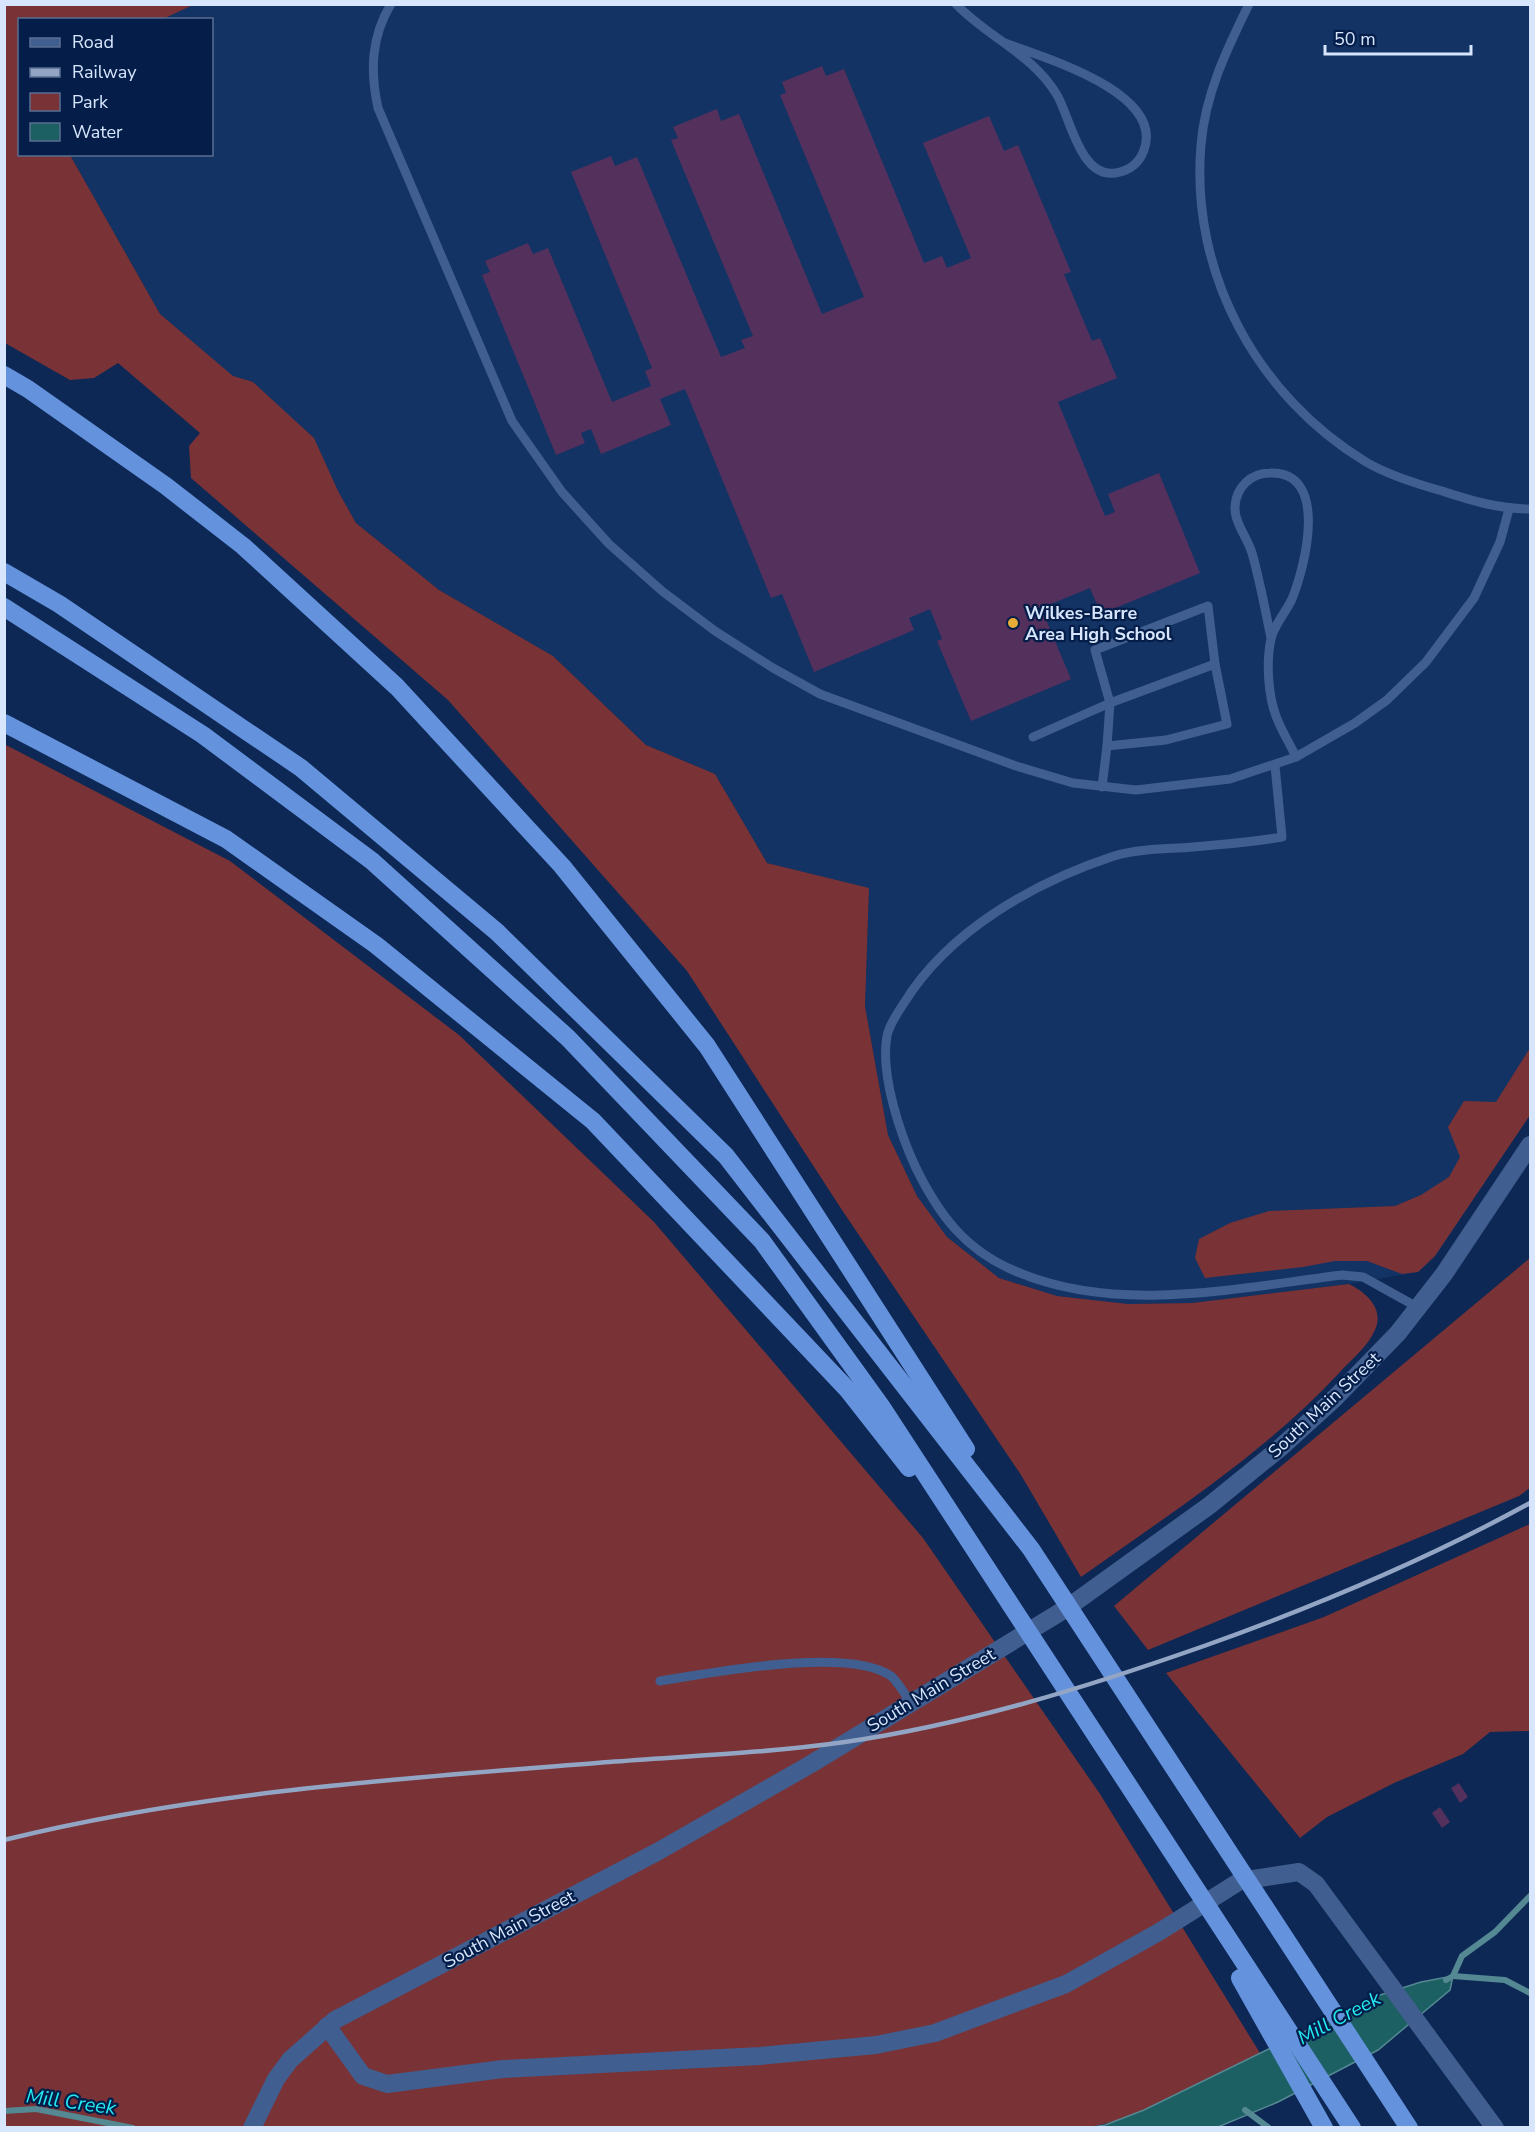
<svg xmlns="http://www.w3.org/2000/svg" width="1535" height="2132" font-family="'Nunito Sans',sans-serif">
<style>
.built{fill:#133364}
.green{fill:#793235}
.water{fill:#1c6064;stroke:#548892;stroke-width:1.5}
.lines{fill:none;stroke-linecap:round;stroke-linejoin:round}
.stream{stroke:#548892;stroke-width:6}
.building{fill:#54305d}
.lane{stroke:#405e8f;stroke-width:9}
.street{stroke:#405e8f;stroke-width:18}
.secondary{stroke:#405e8f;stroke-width:18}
.highway{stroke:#6492dd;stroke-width:18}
.rail{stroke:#93a5c4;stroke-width:4.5}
.poi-dot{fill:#e7ac37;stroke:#041e49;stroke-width:2}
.labels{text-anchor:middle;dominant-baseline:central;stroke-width:4.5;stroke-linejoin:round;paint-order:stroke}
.poi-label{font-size:18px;font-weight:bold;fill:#d8e6fd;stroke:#041e49;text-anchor:start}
.street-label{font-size:18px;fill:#d8e6fd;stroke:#041e49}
.water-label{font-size:20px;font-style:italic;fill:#24eaf2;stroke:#041e49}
</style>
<rect width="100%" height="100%" fill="#0d2855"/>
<polygon class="built" points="193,5 1530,5 1530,1115 1435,1256 1425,1266 1418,1272 1349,1284 1192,1303 1128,1304 1057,1296 999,1278 947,1237 917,1196 888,1135 865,1006 869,889 767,863 715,774 646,745 553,656 439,590 356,523 338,491 253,382 233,377 160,314 70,155 212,154 212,20 163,19"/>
<g class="green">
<path d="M5 4 193 5 163 19 20 20V154L70 155 160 314 233 376 253 382 314 438 338 491 356 523 439 590 553 656 646 745 715 774 767 863 869 888 865 1006 888 1135 917 1196 947 1237 999 1278 1057 1296 1128 1304 1192 1303 1349 1284C1365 1292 1385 1308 1375 1330 1369 1345 1351 1360 1340 1372 1265 1453 1171 1513 1081 1577L1021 1475 842 1210 687 971 448 700 191 478 189 446 200 433 118 363 94 378 70 380 5 343Z"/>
<path d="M4 744 230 861 459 1035 654 1222 923 1538 1100 1794 1260 2053C1206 2080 1148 2118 1088 2127H5Z"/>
<polygon points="1530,1048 1530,1115 1435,1256 1418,1272 1402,1274 1367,1261 1335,1261 1303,1267 1205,1278 1195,1258 1199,1239 1230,1223 1269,1211 1395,1206 1421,1195 1449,1177 1460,1157 1448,1127 1464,1101 1496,1102"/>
<polygon points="1530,1258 1530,1488 1519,1496 1148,1650 1114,1606"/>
<polygon points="1530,1524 1530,1731 1490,1732 1463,1754 1394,1783 1327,1817 1300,1838 1166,1673 1324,1617"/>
</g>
<polygon class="water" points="1453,1976 1450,1990 1378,2050 1278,2102 1218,2127 1088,2128 1105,2125 1144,2110 1377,1996 1421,1982"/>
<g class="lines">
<g class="stream">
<polyline points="1453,1976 1505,1980 1530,1993"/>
<polyline points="1446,1980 1453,1976 1462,1956 1495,1932 1530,1896"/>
<polyline points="1245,2110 1269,2128"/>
<polyline points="4,2111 36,2109 133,2128"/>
</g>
</g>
<g class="building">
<polygon points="822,66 826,76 844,69 924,263 942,256 947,268 971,258 923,143 989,116 1004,151 1018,145 1071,272 1064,274 1092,341 1100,338 1117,378 1058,402 1105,516 1115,512 1108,494 1159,473 1200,573 1101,614 1090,588 1041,608 1071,679 971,721 937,641 942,639 930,609 909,618 914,630 814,672 782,594 771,598 685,389 660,399 671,425 601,454 591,429 581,433 585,443 556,455 482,275 490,272 485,261 528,243 533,254 548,248 612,402 651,386 645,371 652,368 571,172 611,156 615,166 637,157 721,357 745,348 741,340 753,336 671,140 678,138 673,127 717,109 721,121 739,114 822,314 864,297 780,95 786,93 782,82"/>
<polygon points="1459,1783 1468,1797 1460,1803 1451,1788"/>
<polygon points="1440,1807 1450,1822 1442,1828 1432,1813"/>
</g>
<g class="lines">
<g class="lane">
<path d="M391 4C371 37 370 71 378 108L512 421 562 492 609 544 662 591 715 631 773 668 820 694 1016 766 1073 783 1136 790 1230 779 1296 757 1355 723 1387 700 1426 662 1474 598 1500 542 1509 509"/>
<path d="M956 4C987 37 1033 54 1057 95 1070 117 1080 178 1115 173 1129 171 1139 164 1144 150 1165 92 1042 57 1005 43"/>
<path d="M1249 4C1227 49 1205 94 1201 145 1190 273 1257 396 1366 462 1388 475 1417 484 1442 491 1472 501 1500 509 1530 509"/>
<path d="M1271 638C1265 609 1260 581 1252 553 1248 539 1234 522 1235 507 1236 487 1251 473 1270 473 1330 471 1305 567 1292 599 1286 612 1274 625 1271 639 1266 661 1268 695 1276 716 1281 730 1290 744 1296 757"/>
<polyline points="1033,737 1110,703 1095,650 1208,606 1215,664 1227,724 1166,740 1107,746 1102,787"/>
<polyline points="1107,746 1110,703 1215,664"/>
<path d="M1275 766 1282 837C1248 843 1214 845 1179 848 1158 849 1134 850 1114 856 1035 882 949 930 904 1003 898 1012 889 1025 887 1036 880 1074 900 1134 916 1168 939 1215 965 1250 1015 1271 1116 1315 1237 1288 1342 1275L1363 1277 1419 1308"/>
<path d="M660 1681C711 1673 848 1646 891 1676 898 1682 905 1694 910 1702"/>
</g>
<polyline class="street" points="327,2026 363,2076 387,2084 503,2069 760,2056 876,2045 935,2033 1066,1984 1159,1932 1240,1881 1299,1872 1316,1884 1495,2128"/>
<polyline class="secondary" points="252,2128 276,2079 290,2060 335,2020 657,1852 811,1764 1067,1608 1210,1505 1280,1448 1335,1398 1398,1333 1444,1274 1530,1145"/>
<g class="highway">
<polyline points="4,375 28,389 166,486 243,546 397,687 562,866 707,1046 966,1449"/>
<polyline points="4,572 59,604 301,768 497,932 726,1156 1031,1549 1409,2128"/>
<polyline points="4,607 203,735 372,861 568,1038 762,1241 881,1406 1352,2128"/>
<polyline points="4,723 226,839 376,945 593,1121 847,1389 909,1468"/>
<polyline points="1240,1978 1324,2128"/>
</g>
<path class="rail" d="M4 1840C201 1791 407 1778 609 1762 687 1756 767 1753 845 1742 969 1724 1087 1687 1204 1646 1316 1606 1426 1560 1530 1503"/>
</g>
<circle class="poi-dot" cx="1013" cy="623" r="6"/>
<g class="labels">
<g class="poi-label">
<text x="1025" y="613">Wilkes-Barre<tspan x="1025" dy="21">Area High School</tspan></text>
</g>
<g class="street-label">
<text transform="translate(1324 1405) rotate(-43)">South Main Street</text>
<text transform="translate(931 1690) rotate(-31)">South Main Street</text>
<text transform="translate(509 1929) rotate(-28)">South Main Street</text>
</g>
<g class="water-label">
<text transform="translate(1339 2018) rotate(-28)">Mill Creek</text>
<text transform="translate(71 2102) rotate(8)">Mill Creek</text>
</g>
</g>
<rect width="1535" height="2132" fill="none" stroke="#d8e6fd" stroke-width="12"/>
<rect x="18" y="18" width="195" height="138" fill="#041e49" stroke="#596e91" stroke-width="1.5"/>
<rect x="30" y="38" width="30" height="9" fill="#405e8f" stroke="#596e91" stroke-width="1.5"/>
<text x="72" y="48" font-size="18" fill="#d8e6fd">Road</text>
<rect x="30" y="68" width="30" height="9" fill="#93a5c4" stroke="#596e91" stroke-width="1.5"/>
<text x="72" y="78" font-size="18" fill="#d8e6fd">Railway</text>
<rect x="30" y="93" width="30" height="18" fill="#793235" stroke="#596e91" stroke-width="1.5"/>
<text x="72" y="108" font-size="18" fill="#d8e6fd">Park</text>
<rect x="30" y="123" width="30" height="18" fill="#1c6064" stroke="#596e91" stroke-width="1.5"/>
<text x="72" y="138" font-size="18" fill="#d8e6fd">Water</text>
<path d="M1325 45v9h146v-9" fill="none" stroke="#d8e6fd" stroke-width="3"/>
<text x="1334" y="45" font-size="18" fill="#d8e6fd" stroke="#041e49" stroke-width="4.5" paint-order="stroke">50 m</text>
</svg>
